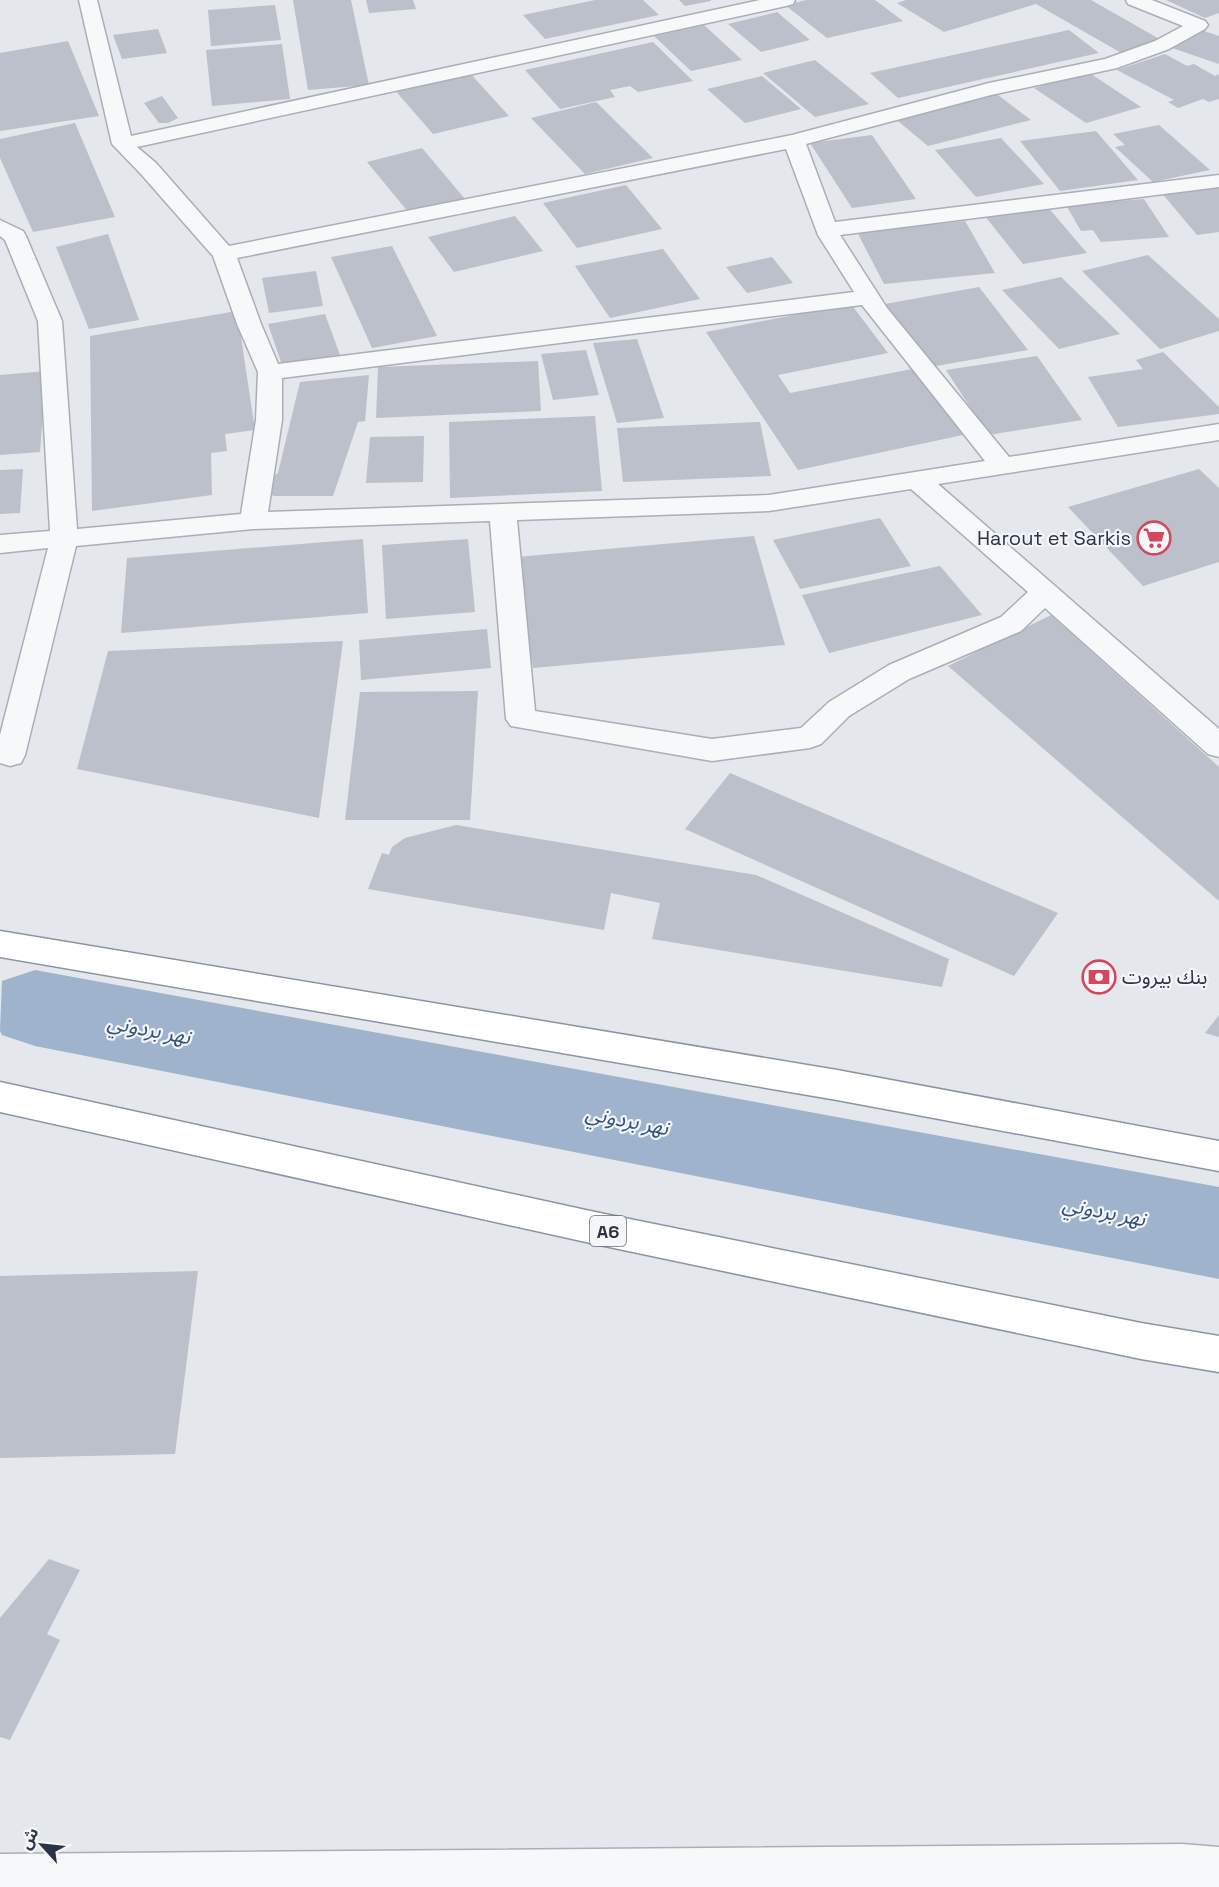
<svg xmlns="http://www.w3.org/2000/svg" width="1219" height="1887" font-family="'Space Grotesk','Noto Sans Arabic',sans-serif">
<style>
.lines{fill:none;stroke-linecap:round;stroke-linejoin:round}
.river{fill:#9fb4cc;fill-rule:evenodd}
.building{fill:#bbc0ca}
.minor-casing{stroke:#a9aeb7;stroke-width:3}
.highway-casing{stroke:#8b94a3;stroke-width:3}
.minor{fill:#f7f8fa;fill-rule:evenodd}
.highway{fill:#fff;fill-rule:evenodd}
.labels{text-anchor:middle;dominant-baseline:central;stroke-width:4.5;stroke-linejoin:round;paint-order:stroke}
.shield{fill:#f4f6f9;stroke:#676e7b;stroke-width:1.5}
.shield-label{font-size:18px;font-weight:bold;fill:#2b3445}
.poi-label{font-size:20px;fill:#2b3445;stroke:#f4f6f9;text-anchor:end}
.water-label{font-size:21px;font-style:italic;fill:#34527a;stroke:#f4f6f9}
</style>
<rect width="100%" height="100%" fill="#e4e7ec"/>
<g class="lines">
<polygon class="river" points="35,970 1219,1187 1219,1279 35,1046 2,1035 0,1031 2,981"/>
</g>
<g class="building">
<polygon points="293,0 351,0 369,85 308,90"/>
<polygon points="366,0 413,0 416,9 369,13"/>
<polygon points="595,0 643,0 659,15 545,39 523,15"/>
<polygon points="679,0 711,0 711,1 685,6"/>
<polygon points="806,0 875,0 903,21 827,38 785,5"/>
<polygon points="906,0 1091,0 1163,41 1123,54 1036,4 944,32 897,3"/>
<polygon points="1166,0 1219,0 1219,13 1205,18"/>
<polygon points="275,5 281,40 211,46 208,10"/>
<polygon points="777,12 810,40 761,52 728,24"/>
<polygon points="704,25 742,60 691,71 654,36"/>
<polygon points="1195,28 1219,36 1219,64 1169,47"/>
<polygon points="158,29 167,53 122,59 113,35"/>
<polygon points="1069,30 1099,53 898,98 870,73"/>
<polygon points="68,41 99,116 0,131 0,53"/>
<polygon points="653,42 693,81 638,92 630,86 610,90 615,97 560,109 525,70"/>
<polygon points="282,44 290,99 212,106 206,50"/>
<polygon points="1165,54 1187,66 1194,64 1215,76 1219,74 1219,99 1209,102 1203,99 1178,108 1168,102 1174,100 1117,70"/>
<polygon points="815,60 869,104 815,117 763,73"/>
<polygon points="468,71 509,116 433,134 393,88"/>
<polygon points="1088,72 1141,107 1086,123 1034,88"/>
<polygon points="762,76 801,109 745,123 707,89"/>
<polygon points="994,92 1031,120 928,146 893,117"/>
<polygon points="162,96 178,118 168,123 159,123 144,103"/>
<polygon points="596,102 653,158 585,174 531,118"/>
<polygon points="75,123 115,217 33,232 0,158 0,139"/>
<polygon points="1159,125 1210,170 1153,182 1115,147 1125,145 1113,134"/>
<polygon points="1096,131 1138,180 1060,191 1020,141"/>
<polygon points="872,135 916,199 852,208 810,143"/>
<polygon points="1001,138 1044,184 976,197 935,150"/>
<polygon points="422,148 465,199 409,213 367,162"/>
<polygon points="1219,183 1219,232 1197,235 1160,191"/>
<polygon points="626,185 662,229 577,248 543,203"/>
<polygon points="1144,199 1169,237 1101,242 1093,230 1081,231 1066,205"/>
<polygon points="1046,205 1087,253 1023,264 984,215"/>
<polygon points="515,216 543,251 454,272 428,237"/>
<polygon points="965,221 995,273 884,284 857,232"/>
<polygon points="108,234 139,320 89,329 56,247"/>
<polygon points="392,246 437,336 372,348 331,257"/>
<polygon points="663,249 700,299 610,318 575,266"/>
<polygon points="1148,255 1219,319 1219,331 1160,349 1082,271"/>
<polygon points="772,257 793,283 747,293 726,267"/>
<polygon points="316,271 323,306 269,313 262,278"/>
<polygon points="1061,277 1120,334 1059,349 1002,290"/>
<polygon points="979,287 1028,350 930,367 885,304"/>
<polygon points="851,304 888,353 778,375 790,393 912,369 963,435 798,470 706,332"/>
<polygon points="237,311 255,430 225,434 227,451 211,453 212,495 92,511 90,336"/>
<polygon points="325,314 340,355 282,365 268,324"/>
<polygon points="637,339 664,418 617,423 593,343"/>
<polygon points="586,350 599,395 553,400 541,354"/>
<polygon points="1163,352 1219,407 1219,414 1118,427 1088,377 1143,369 1136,360"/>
<polygon points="1037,356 1082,420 988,435 946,370"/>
<polygon points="538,361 541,411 376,418 378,367"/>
<polygon points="46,371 40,452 0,455 0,375"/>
<polygon points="369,375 365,421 358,422 333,496 274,496 269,494 273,477 278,473 300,382"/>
<polygon points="595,416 602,491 450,498 449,422"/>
<polygon points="760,422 771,476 623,482 617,428"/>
<polygon points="424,436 423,482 366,483 370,437"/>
<polygon points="23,469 20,513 0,514 0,470"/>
<polygon points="1199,469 1219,488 1219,562 1143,586 1068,507"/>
<polygon points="880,518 911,566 800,589 773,540"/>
<polygon points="754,536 785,645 533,668 516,557"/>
<polygon points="363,539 368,613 121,633 127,558"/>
<polygon points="468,539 475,612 386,619 382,545"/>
<polygon points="940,566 982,615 829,653 802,595"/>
<polygon points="1051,615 1219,767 1219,901 948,666"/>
<polygon points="487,629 491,668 361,680 359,640"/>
<polygon points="343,641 319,818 77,769 108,651"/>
<polygon points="478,691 470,820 345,820 360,692"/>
<polygon points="730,773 1058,913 1014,976 685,829"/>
<polygon points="456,825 756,875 949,959 942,987 652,939 660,903 611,893 604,930 368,889 382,853 389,855 392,847 405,838"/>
<polygon points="1219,1015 1219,1037 1205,1033"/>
<polygon points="198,1271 175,1454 0,1458 0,1276"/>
<polygon points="49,1559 80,1570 47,1634 60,1640 10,1740 0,1737 0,1618"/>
</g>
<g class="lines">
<g class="minor-casing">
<g id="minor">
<path d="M79 0H97L131 136 760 0H795L793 4 786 6 137 147 156 163 229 246 792 135 989 83 1105 59 1155 41 1183 26 1128 4 1126 0H1152L1205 21 1208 25 1205 29 1169 49 1117 68 991 95 806 144 835 222 1219 175V187L840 235 887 308 1009 457 1219 424V440L938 484 1219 729V757L1208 754 1045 608 1021 631 909 679 849 716 821 744 810 748 712 761 511 726 506 719 490 521 253 529 76 546 25 755 21 763 10 766 0 763V735L48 548 0 553V535L50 531 38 321 5 240 0 236V220L23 231 26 236 62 321 77 529 241 514 256 420 258 372 237 324 213 256 140 173 112 144ZM786 149 818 235 854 292 278 364 261 324 237 258ZM862 305 985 461 769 495 268 512 282 420V378ZM911 489 1028 592 1001 617 889 665 829 702 801 728 712 739 535 711 517 520 769 511Z"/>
<polygon points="1182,1844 1219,1847 1219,1887 0,1887 0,1854"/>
</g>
</g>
<g class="highway-casing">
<g id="highway">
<polygon points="0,931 837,1070 1219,1141 1219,1171 837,1100 0,957"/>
<polygon points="0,1082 595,1212 1141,1323 1219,1336 1219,1372 1141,1359 595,1244 0,1112"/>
</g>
</g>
<use href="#minor" class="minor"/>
<use href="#highway" class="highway"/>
</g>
<defs>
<g id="supermarket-ring" transform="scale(1.725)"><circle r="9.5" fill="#f4f6f9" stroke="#d1495b" stroke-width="1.5"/><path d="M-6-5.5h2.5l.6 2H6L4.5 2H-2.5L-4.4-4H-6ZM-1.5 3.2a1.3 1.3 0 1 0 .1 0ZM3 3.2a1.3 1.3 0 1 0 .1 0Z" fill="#d1495b"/></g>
<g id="bank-ring" transform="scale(1.725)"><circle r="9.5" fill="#f4f6f9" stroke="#d1495b" stroke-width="1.5"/><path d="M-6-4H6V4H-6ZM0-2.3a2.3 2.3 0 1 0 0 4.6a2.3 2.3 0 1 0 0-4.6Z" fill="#d1495b"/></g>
</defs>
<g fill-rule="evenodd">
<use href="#supermarket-ring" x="1154" y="538"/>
<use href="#bank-ring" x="1099" y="977"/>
</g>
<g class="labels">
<rect class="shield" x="590" y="1216" width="36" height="30" rx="4.5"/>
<g class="shield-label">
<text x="608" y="1231">A6</text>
</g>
<g class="poi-label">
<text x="1131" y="538">Harout et Sarkis</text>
<text x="1122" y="977" text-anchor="start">بنك بيروت</text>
</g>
<g class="water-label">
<text transform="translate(149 1029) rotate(11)">نهر بردوني</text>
<text transform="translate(627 1120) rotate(11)">نهر بردوني</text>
<text transform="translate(1104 1211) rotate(11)">نهر بردوني</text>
</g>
</g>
<g transform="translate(42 1845) rotate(297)" stroke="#f4f6f9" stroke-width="4.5" paint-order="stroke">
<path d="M0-4.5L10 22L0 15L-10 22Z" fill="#2b3445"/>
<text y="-9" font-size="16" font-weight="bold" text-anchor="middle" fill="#2b3445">ش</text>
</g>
</svg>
